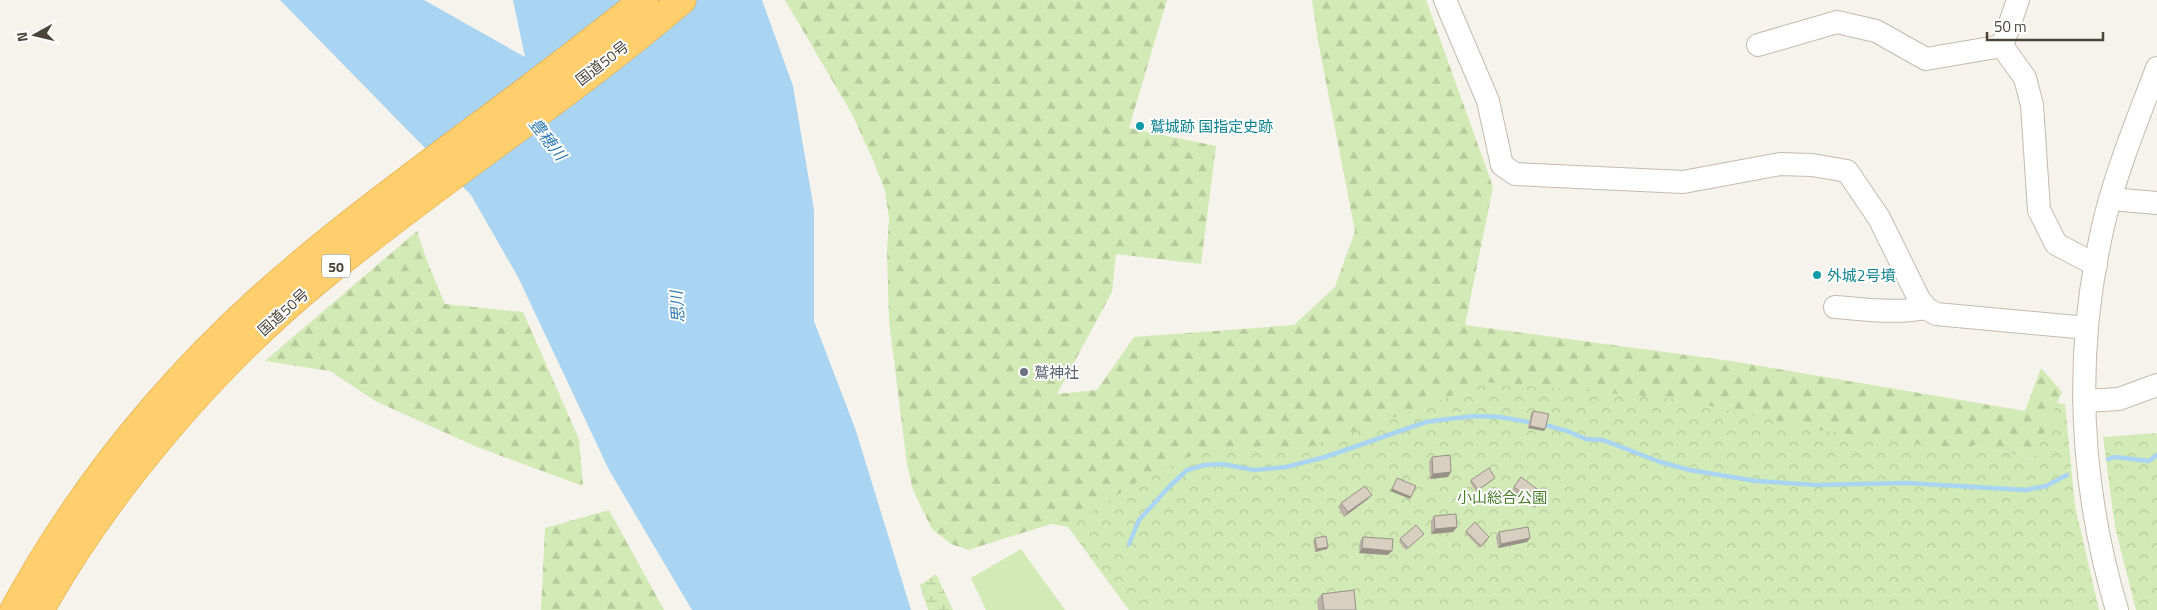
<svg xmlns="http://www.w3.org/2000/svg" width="2157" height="610" font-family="'Titillium Web','Noto Sans JP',sans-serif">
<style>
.grass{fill:#d2eab5}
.forest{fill:url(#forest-firs)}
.wetland{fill:url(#wetland-marsh)}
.park{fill:url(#park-crowns)}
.water{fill:#a9d4f2}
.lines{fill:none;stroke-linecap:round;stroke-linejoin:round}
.stream{stroke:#a9d4f2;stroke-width:4.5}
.minor-casing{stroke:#c2bbae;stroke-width:24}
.highway-casing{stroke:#e0a43c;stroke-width:29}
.minor{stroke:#fff;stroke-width:22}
.highway{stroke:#ffcf6e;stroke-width:28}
.wall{fill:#bab2a6}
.shaded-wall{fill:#979187}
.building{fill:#d8cfc1;stroke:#979187}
.culture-dot{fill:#0f9aa8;stroke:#fff;stroke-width:2}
.worship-dot{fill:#6b7280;stroke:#fff;stroke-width:2}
.labels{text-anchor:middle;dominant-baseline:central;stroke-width:4;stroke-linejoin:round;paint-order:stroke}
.shield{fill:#fff;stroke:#817c74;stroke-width:1}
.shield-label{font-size:14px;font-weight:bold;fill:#4b4439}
.street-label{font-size:15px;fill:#4b4439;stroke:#fff}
.culture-label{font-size:15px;fill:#0d838f;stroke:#fff;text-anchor:start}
.worship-label{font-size:15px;fill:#5b616d;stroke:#fff;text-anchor:start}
.park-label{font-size:15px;fill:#4a7f2a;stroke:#fff}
.water-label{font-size:16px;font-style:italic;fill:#2e7ab2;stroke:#fff}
</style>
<defs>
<pattern id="forest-firs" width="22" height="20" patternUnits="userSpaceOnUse" patternTransform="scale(1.25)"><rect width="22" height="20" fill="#d2eab5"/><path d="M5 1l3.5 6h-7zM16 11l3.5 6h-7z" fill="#b6ca9c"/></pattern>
<pattern id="wetland-marsh" width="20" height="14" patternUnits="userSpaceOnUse" patternTransform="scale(1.25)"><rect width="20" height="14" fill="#d2eab5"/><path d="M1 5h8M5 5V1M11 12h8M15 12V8" fill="none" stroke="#b6ca9c"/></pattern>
<pattern id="park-crowns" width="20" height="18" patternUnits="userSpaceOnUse" patternTransform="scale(1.25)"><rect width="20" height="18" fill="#d2eab5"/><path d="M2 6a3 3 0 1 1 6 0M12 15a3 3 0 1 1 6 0" fill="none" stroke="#b6ca9c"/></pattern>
</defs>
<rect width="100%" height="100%" fill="#f6f3ec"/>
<polygon class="grass" points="1021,549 1065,610 986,610 971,578"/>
<g class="forest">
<polygon points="785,0 1167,0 1129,128 1216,146 1201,264 1116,254 1112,292 1057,394 1097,390 1134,337 1294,325 1335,287 1355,231 1318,41 1312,0 1426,0 1493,187 1465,325 1731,361 2025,411 2041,368 2062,392 2034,459 1974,445 1966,451 1080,529 1051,524 968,550 951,544 932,529 913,490 907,464 889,321 887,251 889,218 885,191 874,162 852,114"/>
<polygon points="417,231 427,261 445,304 523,312 579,439 583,486 477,447 377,402 330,371 265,361"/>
<polygon points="609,510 664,610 541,610 545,528"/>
</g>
<polygon class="wetland" points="936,574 953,610 928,610 920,585"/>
<g class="park">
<polygon points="1485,382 1678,399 1819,430 1966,451 1974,445 2033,459 2057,403 2065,404 2075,506 2099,610 1129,610 1068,527 1146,476 1213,446 1303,449 1426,406"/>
<polygon points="2157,433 2157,610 2136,610 2115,527 2103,437"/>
</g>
<polygon class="water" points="280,0 424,0 525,57 513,0 762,0 793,86 814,210 814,321 856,431 911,610 692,610 609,470 518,277 471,195"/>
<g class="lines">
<g class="stream">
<polyline points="1542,424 1567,431 1586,439 1603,440 1660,462 1690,470 1756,481 1816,485 1906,483 2026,490 2046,486 2067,475"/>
<polyline points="2108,459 2116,457 2149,461 2157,455"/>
<polyline points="1129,544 1139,520 1168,488 1187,470 1205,465 1222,464 1254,470 1286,467 1325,457 1426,422 1448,419 1475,416 1500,417 1534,423"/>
</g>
<g class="minor-casing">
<g id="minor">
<polyline points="1445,0 1488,101 1502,165 1515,174 1683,182 1780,164 1812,165 1847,171 1879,218 1919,299 1926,308 1936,314 2087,328"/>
<polyline points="2018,0 2002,46 2025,78 2032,105 2039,210 2056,244 2096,265"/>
<polyline points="1758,45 1837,22 1876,31 1926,59 2002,46"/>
<polyline points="2111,199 2157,203"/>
<path d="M1835 307C1864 309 1896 314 1926 308"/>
<polyline points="2084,401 2119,399 2157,385"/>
<path d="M2117 610C2078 479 2073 347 2106 214 2119 164 2139 116 2157 68"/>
</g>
</g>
<g class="highway-casing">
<g id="highway">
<path d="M14 610C76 496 159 392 255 304 322 243 395 189 467 135 527 91 586 46 644 0"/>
<path d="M40 610C107 490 213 366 319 279 437 182 566 99 682 0"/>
</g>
</g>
<use href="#minor" class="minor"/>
<use href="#highway" class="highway"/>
</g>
<g class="wall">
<polygon points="1533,411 1544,431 1528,428 1531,413"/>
<polygon points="1432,457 1448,477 1430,479 1429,461"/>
<polygon points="1521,477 1545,495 1535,508 1511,491"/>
<polygon points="1471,480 1493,480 1476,492 1470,482"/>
<polygon points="1368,499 1344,517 1338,507 1341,503"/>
<polygon points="1434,516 1457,527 1453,532 1431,534 1431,521"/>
<polygon points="1466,531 1488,540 1480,548 1465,533"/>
<polygon points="1499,532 1530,538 1527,542 1498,548 1496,537"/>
<polygon points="1424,534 1406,550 1399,542 1400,539"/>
<polygon points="1363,537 1388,555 1359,553 1360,541"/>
<polygon points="1315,538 1328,547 1327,549 1315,552 1313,541"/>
<polygon points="1322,594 1356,610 1318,610 1317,600"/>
</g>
<g class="shaded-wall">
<polygon points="1530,426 1545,429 1544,431 1528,428"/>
<polygon points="1451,472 1448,477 1430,479 1433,474"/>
<polygon points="1392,489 1411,497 1410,499 1390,491"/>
<polygon points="1372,495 1368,499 1344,517 1348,512"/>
<polygon points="1457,527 1453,532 1431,534 1435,529"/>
<polygon points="1530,538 1527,542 1498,548 1501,544"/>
<polygon points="1328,547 1327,549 1315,552 1317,549"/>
<polygon points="1362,548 1392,551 1388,555 1359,553"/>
</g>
<g class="building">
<polygon points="1533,411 1549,414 1545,429 1530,426"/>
<polygon points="1450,455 1451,472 1433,474 1432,457"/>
<polygon points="1489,468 1495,478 1478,490 1471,480"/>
<polygon points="1521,477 1545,495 1538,504 1514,487"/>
<polygon points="1397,478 1416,486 1411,497 1392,489"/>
<polygon points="1365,486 1372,495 1348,512 1341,503"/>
<polygon points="1456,514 1457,527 1435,529 1434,516"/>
<polygon points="1475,522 1489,537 1481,546 1466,531"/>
<polygon points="1416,525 1424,534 1408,548 1400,539"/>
<polygon points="1528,527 1530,538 1501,544 1499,532"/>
<polygon points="1326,536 1328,547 1317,549 1315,538"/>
<polygon points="1363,537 1393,539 1392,551 1362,548"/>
<polygon points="1354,590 1356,610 1324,610 1322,594"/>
</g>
<g class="culture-dot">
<circle cx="1140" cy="126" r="5"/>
<circle cx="1817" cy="275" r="5"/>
</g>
<circle class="worship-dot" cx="1024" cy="372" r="5"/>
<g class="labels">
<rect class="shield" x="322" y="254.5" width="28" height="23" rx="4"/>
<g class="shield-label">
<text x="336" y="266">50</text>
</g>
<g class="street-label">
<text transform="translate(602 63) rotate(-38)">国道50号</text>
<text transform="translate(283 312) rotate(-42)">国道50号</text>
</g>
<g class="culture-label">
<text x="1150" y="126">鷲城跡 国指定史跡</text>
<text x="1827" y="275">外城2号墳</text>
</g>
<g class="worship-label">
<text x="1034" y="372">鷲神社</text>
</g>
<g class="park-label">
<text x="1502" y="497">小山総合公園</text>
</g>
<g class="water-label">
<text transform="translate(548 139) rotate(52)">豊穂川</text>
<text transform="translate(677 307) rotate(-94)">思川</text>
</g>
</g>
<g transform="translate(35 35) rotate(262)" stroke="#ffffff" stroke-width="4" paint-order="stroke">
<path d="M0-4L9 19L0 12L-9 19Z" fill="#4b4439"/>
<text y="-8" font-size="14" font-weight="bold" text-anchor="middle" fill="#4b4439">N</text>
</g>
<path d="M1987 32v8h116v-8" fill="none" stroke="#4b4439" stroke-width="2.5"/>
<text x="1994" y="32" font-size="15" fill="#4b4439" stroke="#ffffff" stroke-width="4" paint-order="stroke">50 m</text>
</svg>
